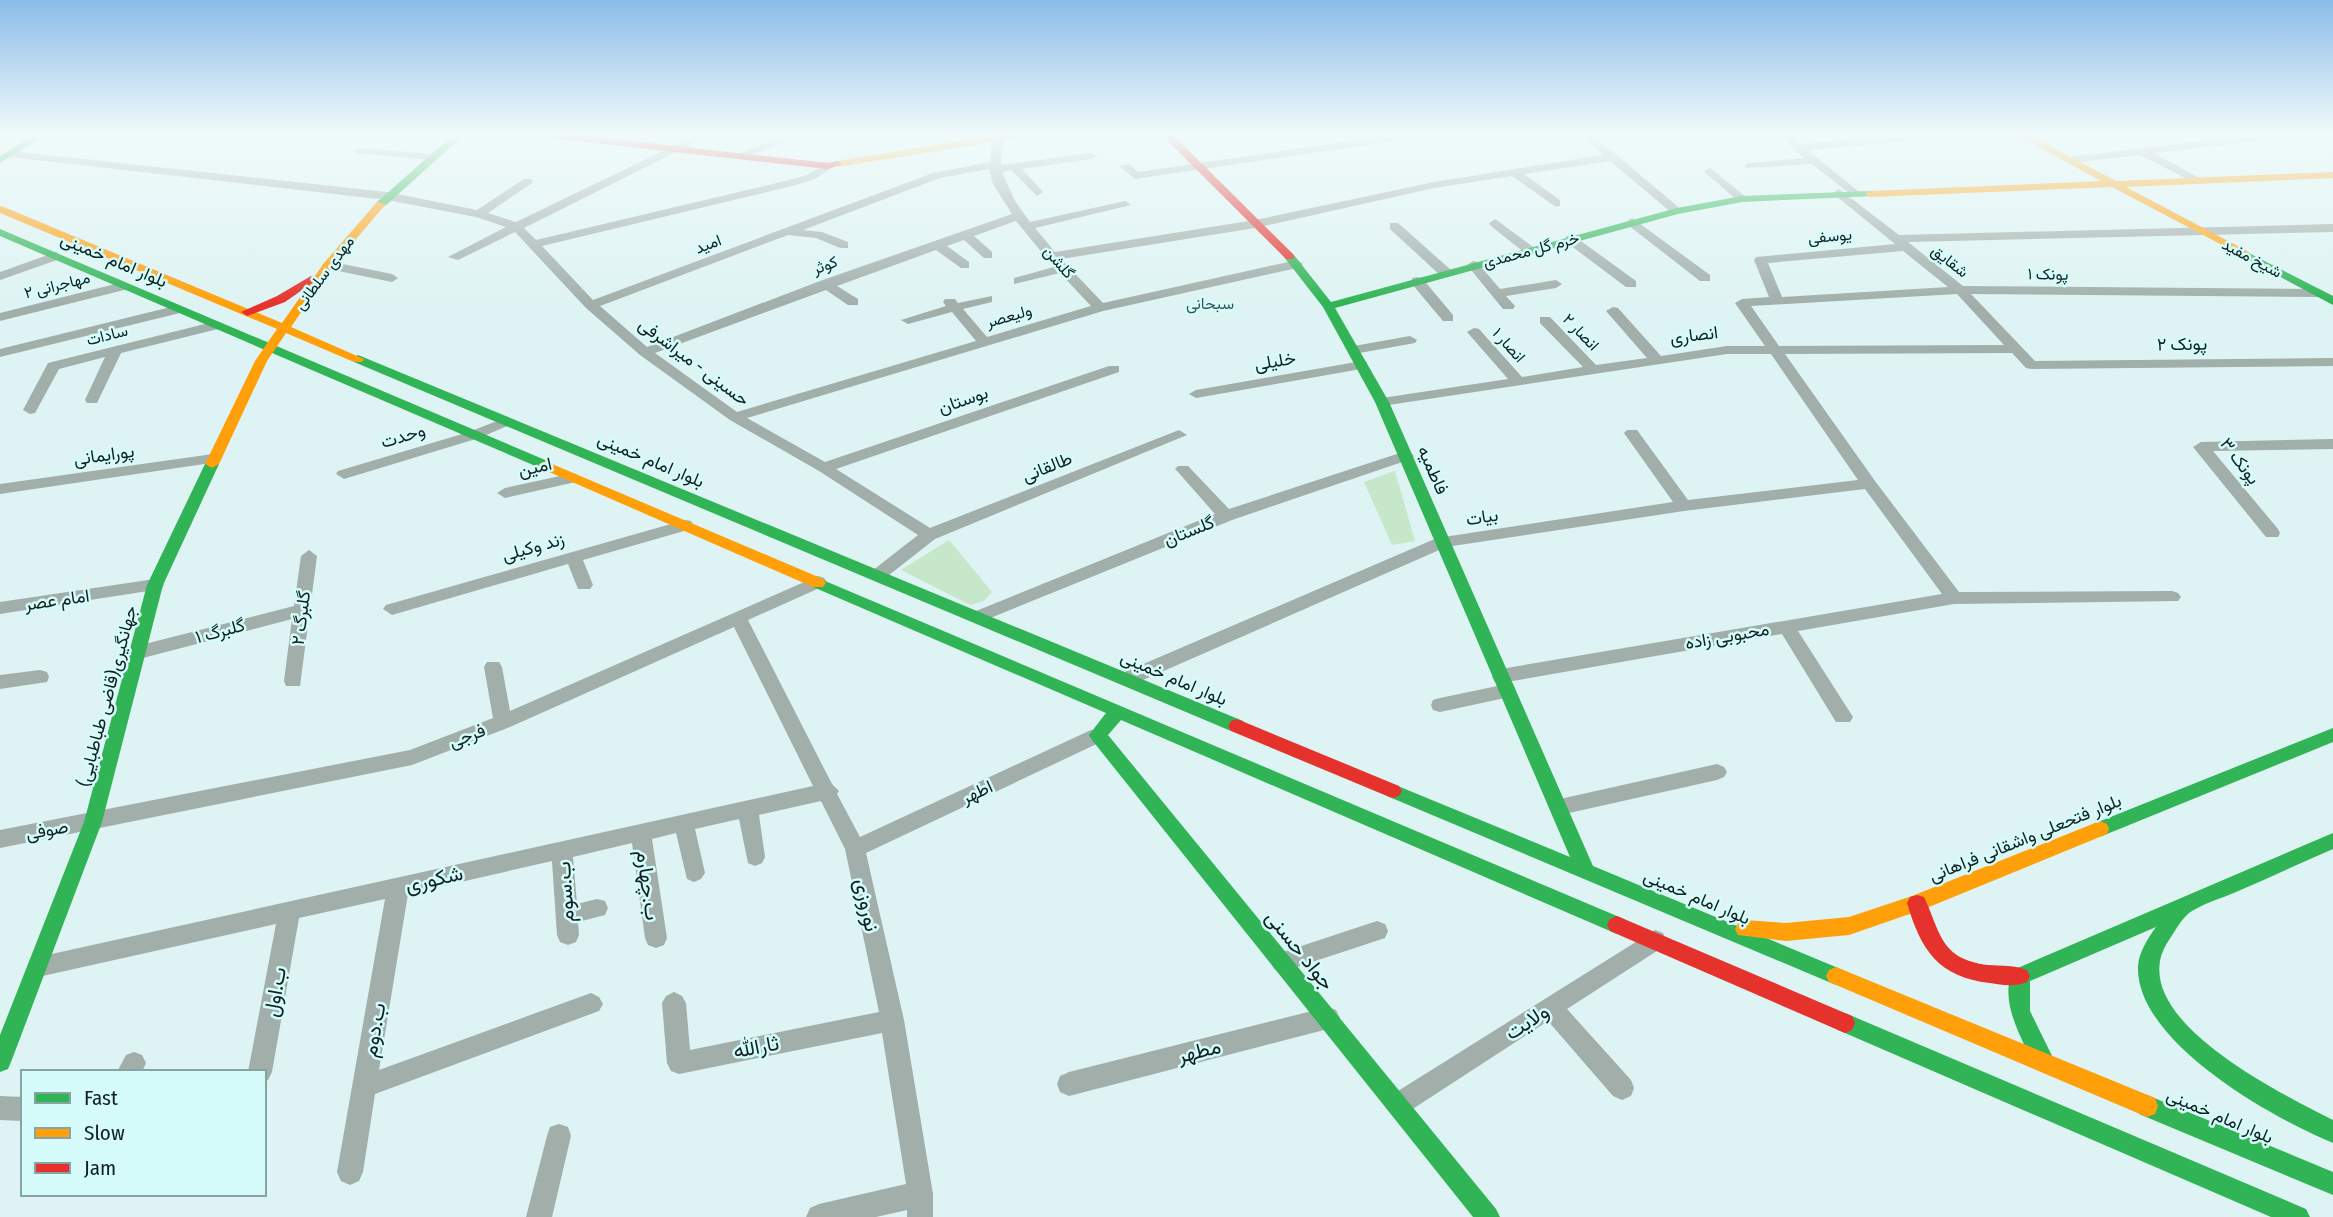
<svg xmlns="http://www.w3.org/2000/svg" width="2333" height="1217" font-family="'Fira Sans Condensed',Vazirmatn,sans-serif">
<style>
.green{fill:#c7e7ca}
.lines{fill:none;stroke-linecap:round;stroke-linejoin:round}
.street{fill:#a1aeaa;fill-rule:evenodd}
.fast{fill:#30b455;fill-rule:evenodd}
.slow{fill:#ff9f0a;fill-rule:evenodd}
.jam{fill:#e5322d;fill-rule:evenodd}
.labels{text-anchor:middle;dominant-baseline:central;stroke-width:5;stroke-linejoin:round;paint-order:stroke}
.far-street-label{font-size:16px;fill:#122121;stroke:#d5fcfb}
.far-neighbourhood-label{font-size:16px;fill:#365858;stroke:#d5fcfb}
.street-label{font-size:18px;fill:#122121;stroke:#d5fcfb}
.near-street-label{font-size:21px;fill:#122121;stroke:#d5fcfb}
</style>
<rect width="100%" height="100%" fill="#def3f3"/>
<g class="green">
<polygon points="1395,471 1415,541 1392,545 1364,482"/>
<polygon points="949,540 992,592 984,601 970,605 901,570"/>
</g>
<g class="lines">
<g class="street">
<path d="M696 135H710L524 228 536 240 785 181 807 175 828 163 834 166 815 179 792 186 542 246 593 300 933 173 990 162 993 135H1003L1001 165 1091 153 1097 156 1091 159 1022 169 1043 192 1037 196 1011 170 1002 172 1015 201 1030 222 1125 201 1131 205 1035 228 1055 252 1255 220 1434 182 1603 155 1581 135H1593L1683 211 1673 214 1610 161 1524 174 1560 200V206L1556 207 1512 176 1434 188 1255 228 1061 259 1103 303 1297 260 1303 264 1297 268 1103 311 747 418 825 462 1109 366H1119V372L836 469 930 528 1174 432 1179 430 1187 435 935 539 884 579 878 581 869 575 872 571 918 535 819 471 730 420 640 355 586 308 515 232 458 260 448 257 506 227 476 217 387 200 10 157 4 154 10 151 387 192 477 210 524 179H532V183L488 213 516 222ZM989 169 993 184 1012 214 820 281 647 347 600 306 788 235 816 238 840 248H848V242L822 232 803 230 940 178ZM1016 221 1054 267 1014 278V284L1060 273 1091 306 987 337 963 309 992 302V296L958 303 955 299H945L943 302 946 306 901 320 908 324 952 312 976 341 737 412 655 353 826 290 848 305H858V299L837 286 936 250 961 268H969V262L947 246 964 240 984 258H992V252L974 236Z"/>
<polygon points="788,135 804,135 740,159 730,157"/>
<polygon points="1391,135 1419,135 1414,138 1135,179 1119,166 1129,164 1138,172"/>
<polygon points="1779,135 1791,135 1801,144 1903,135 1949,135 1944,138 1808,150 1858,191 1860,193 1854,197 1812,164 1746,168 1746,164 1750,163 1804,158"/>
<polygon points="2251,135 2284,135 2279,138 2154,153 2199,178 2199,182 2195,183 2140,155 2069,163 2063,160 2069,157"/>
<polygon points="360,148 432,154 438,157 432,160 356,153 354,151"/>
<polygon points="1710,168 1746,197 1746,201 1738,201 1706,173 1704,171"/>
<path d="M1839 189 1899 235 2333 224V232L1908 242 1963 286 2319 289 2326 293 2319 297 1971 294 2035 361 2333 358V366L2031 369 2026 368 2012 353 1785 354 1875 481 1959 592 2172 591 2178 593 2181 597 2178 601 1954 604 1798 631 1853 717 1850 722H1836L1782 634 1501 683 1494 681 1492 676 1494 671 1501 669 1942 594 1865 489 1684 511 1446 547 1134 684H1120L1118 679 1120 674 1437 538 1673 502 1624 433 1627 430H1637L1688 500 1858 480 1771 354H1727L1382 406 1375 402 1382 398 1508 379 1467 332 1474 328 1479 329 1522 377 1583 367 1540 323V317H1550L1596 365 1647 358 1606 311 1613 307 1618 308 1661 356 1727 346H1765L1735 303 1742 299 1769 297 1754 260 1756 257 1895 244 1835 195 1833 193ZM1903 251 1948 287 1782 297 1768 263ZM1957 294 2004 345 1779 346 1751 306Z"/>
<polygon points="1632,218 1710,275 1710,281 1700,281 1628,225 1626,222"/>
<polygon points="1495,219 1533,247 1533,253 1525,253 1491,226 1489,223"/>
<polygon points="1390,223 1398,223 1451,270 1451,276 1441,276 1390,229"/>
<polygon points="1566,236 1574,236 1636,281 1636,287 1626,287 1566,242"/>
<polygon points="56,252 62,256 60,259 0,280 0,272"/>
<polygon points="328,261 392,274 398,278 392,282 324,268 322,265"/>
<polygon points="1473,261 1477,262 1500,289 1556,280 1562,284 1556,288 1506,296 1515,306 1513,309 1503,309 1467,265"/>
<polygon points="1417,277 1422,278 1453,315 1453,321 1443,321 1412,284 1412,278"/>
<polygon points="123,282 129,286 128,289 0,321 0,313"/>
<polygon points="179,305 186,309 184,312 0,357 0,349"/>
<polygon points="217,321 224,325 222,328 121,353 97,403 87,403 85,400 105,357 59,369 35,413 30,414 23,410 48,363"/>
<polygon points="1410,336 1417,340 1415,343 1354,354 1347,350 1354,346"/>
<polygon points="1362,361 1367,362 1367,368 1196,398 1189,394 1196,390"/>
<polygon points="507,417 514,421 512,424 479,438 344,479 336,474 338,471 469,432"/>
<polygon points="2333,439 2333,449 2213,451 2278,529 2280,533 2278,537 2266,537 2193,447 2201,442"/>
<polygon points="1406,451 1411,453 1414,456 1411,459 1232,520 983,621 977,623 968,617 971,613 1215,514 1178,472 1175,469 1178,466 1188,466 1229,509"/>
<polygon points="213,454 221,459 218,462 0,494 0,484"/>
<polygon points="574,473 582,478 580,481 505,498 497,493 505,488"/>
<polygon points="685,520 691,521 693,525 691,529 583,560 593,585 590,589 578,589 568,564 392,615 383,609 386,605"/>
<polygon points="309,550 317,556 300,686 286,686 284,681 292,619 139,659 133,657 130,652 133,647 294,606 301,556"/>
<polygon points="818,576 824,578 827,582 824,586 748,620 832,784 839,791 837,794 860,837 1091,730 1105,730 1108,735 1105,740 866,853 904,1020 933,1194 933,1217 907,1217 907,1210 876,1217 806,1217 810,1208 819,1204 906,1184 882,1033 679,1074 671,1071 667,1063 662,1003 666,996 674,992 682,996 686,1003 690,1050 879,1012 845,849 821,801 759,815 765,857 762,863 755,866 748,863 739,819 695,829 705,873 701,879 694,882 687,879 676,833 652,839 667,938 664,945 656,948 648,945 645,938 632,843 573,857 577,904 597,899 605,901 608,908 605,915 578,922 579,935 576,942 568,945 560,942 557,935 552,861 408,894 379,1070 591,993 599,997 603,1004 599,1011 375,1094 363,1172 359,1181 350,1185 341,1181 337,1172 385,899 299,918 272,1072 268,1080 264,1082 264,1072 248,1072 276,924 38,977 30,974 27,967 30,960 38,957 813,786 734,627 510,727 412,765 0,848 0,830 410,750 493,718 484,667 487,662 499,662 502,667 510,711"/>
<polygon points="155,579 161,581 164,585 161,589 0,614 0,602"/>
<polygon points="40,670 47,672 49,677 47,682 0,689 0,675"/>
<polygon points="1507,684 1514,686 1516,691 1514,696 1440,712 1433,710 1431,705 1433,700 1440,698"/>
<polygon points="1717,764 1724,767 1727,772 1724,777 1717,780 1560,815 1553,813 1550,807 1553,801 1560,799"/>
<polygon points="1377,921 1385,924 1388,931 1385,938 1282,972 1274,969 1271,962 1274,955"/>
<polygon points="1655,930 1663,933 1666,940 1663,947 1567,1009 1631,1080 1634,1088 1631,1096 1622,1100 1613,1096 1548,1021 1408,1112 1399,1116 1390,1112 1387,1104 1390,1096"/>
<polygon points="1328,1007 1336,1010 1340,1018 1336,1026 1328,1029 1069,1096 1060,1092 1057,1084 1060,1076 1069,1072"/>
<polygon points="134,1052 142,1055 146,1063 142,1072 117,1072 126,1055"/>
<polygon points="0,1096 23,1097 23,1121 0,1120"/>
<polygon points="559,1124 568,1127 571,1136 552,1217 526,1217 547,1136 550,1127"/>
</g>
<g class="fast">
<polygon points="34,135 46,135 0,163 0,156"/>
<polygon points="453,135 464,135 385,206 377,206 377,202"/>
<polygon points="1870,191 1875,194 1874,196 1742,202 1678,214 1335,308 1389,402 1593,866 1843,970 1846,976 1843,982 1836,985 1387,796 1384,791 1387,786 1393,784 1570,857 1375,402 1323,307 1284,257 1294,255 1331,302 1677,208 1742,196"/>
<polygon points="0,229 550,462 552,465 545,469 540,468 0,236"/>
<polygon points="2243,250 2333,296 2333,305 2239,255 2237,253"/>
<polygon points="358,355 1243,721 1246,726 1243,731 1231,731 354,362 352,359"/>
<polygon points="212,460 219,464 163,585 102,822 11,1062 8,1069 0,1072 0,1035 84,822 147,585 205,464"/>
<polygon points="818,578 1624,919 1627,925 1624,931 1617,934 1610,931 1121,720 1108,735 1496,1209 1500,1217 1473,1217 1092,740 1089,735 1106,713 813,587 810,583 813,579"/>
<polygon points="2333,728 2333,742 2107,834 2100,837 2093,834 2091,829 2093,824"/>
<path d="M2333 833V849C2301 863 2268 878 2236 892 2222 898 2205 903 2192 911 2183 916 2175 931 2169 940 2118 1015 2282 1094 2333 1120V1143C2272 1118 2135 1041 2138 966 2139 952 2148 938 2156 927L2030 981V1011L2055 1062 2052 1069 2044 1072 2036 1069C2023 1040 1998 1002 2013 970Z"/>
<polygon points="1845,1013 2306,1209 2310,1217 2271,1217 1838,1030 1835,1023 1838,1016"/>
<polygon points="2147,1095 2333,1172 2333,1195 2139,1114 2136,1106 2139,1098"/>
</g>
<g class="slow">
<polygon points="998,135 1022,135 1017,138 838,167 833,164 838,161"/>
<polygon points="2017,135 2030,135 2116,181 2333,172 2333,178 2126,187 2247,251 2249,253 2243,256 2112,187 1870,197 1865,194 1870,191 2101,181"/>
<polygon points="377,202 386,204 332,267 291,327 364,359 362,362 354,362 286,333 267,361 219,464 212,468 205,464 255,361 277,329 0,213 0,206 4,207 282,323 324,263"/>
<polygon points="545,461 823,579 826,583 823,587 813,587 540,468 538,465"/>
<polygon points="2100,821 2107,824 2109,829 2107,834 1924,909 1849,935 1786,941 1738,935 1735,929 1738,923 1745,920 1786,923 1849,917 1912,896"/>
<polygon points="1836,967 2155,1098 2158,1106 2155,1114 2147,1117 1829,982 1826,976 1829,970"/>
</g>
<g class="jam">
<polygon points="544,135 576,135 828,163 838,161 843,164 828,169 549,138"/>
<polygon points="1162,135 1173,135 1294,255 1294,259 1286,259"/>
<polygon points="311,276 315,277 315,281 285,302 247,316 241,312 277,296"/>
<polygon points="1237,719 1399,786 1402,791 1399,796 1393,798 1387,796 1231,731 1228,726 1231,721"/>
<path d="M1917 895 1924 897C1941 933 1940 959 1988 965 2001 966 2015 965 2027 970L2030 976 2027 982C2015 987 2002 985 1990 983 1938 977 1921 950 1907 903L1910 897Z"/>
<polygon points="1617,916 1852,1016 1855,1023 1852,1030 1845,1033 1838,1030 1610,931 1607,925 1610,919"/>
</g>
</g>
<linearGradient id="sky" x2="0" y2="1"><stop stop-color="#8bbce9"/><stop offset="0.44" stop-color="#f0fafa"/><stop offset="1" stop-color="#f0fafa" stop-opacity="0"/></linearGradient>
<rect width="2333" height="305" fill="url(#sky)"/>
<g class="labels">
<g class="far-street-label">
<text transform="translate(1830 236) rotate(-5)">یوسفی</text>
<text transform="translate(708 244) rotate(-21)">امید</text>
<text transform="translate(1531 250) rotate(-15)">خرم گل محمدی</text>
<text transform="translate(2252 258) rotate(28)">شیخ مفید</text>
<text transform="translate(1950 261) rotate(38)">شقایق</text>
<text transform="translate(1059 262) rotate(49)">گلشن</text>
<text transform="translate(825 265) rotate(-20)">کوثر</text>
<text transform="translate(324 273) rotate(-53)">مهدی سلطانی</text>
<text transform="translate(2048 274) rotate(1)">پونک ۱</text>
<text transform="translate(57 285) rotate(-14)">مهاجرانی ۲</text>
<text transform="translate(1009 316) rotate(-16)">ولیعصر</text>
<text transform="translate(1581 332) rotate(46)">انصار ۲</text>
<text transform="translate(107 335) rotate(-14)">سادات</text>
<text transform="translate(1509 345) rotate(48)">انصار ۱</text>
</g>
<g class="far-neighbourhood-label">
<text x="1210" y="303">سبحانی</text>
</g>
<g class="street-label">
<text transform="translate(114 260) rotate(23)">بلوار امام خمینی</text>
<text transform="translate(1694 335) rotate(-7)">انصاری</text>
<text transform="translate(2182 344) rotate(-1)">پونک ۲</text>
<text transform="translate(1275 361) rotate(-10)">خلیلی</text>
<text transform="translate(694 362) rotate(37)">حسینی - میراشرفی</text>
<text transform="translate(963 400) rotate(-19)">بوستان</text>
<text transform="translate(403 436) rotate(-17)">وحدت</text>
<text transform="translate(104 455) rotate(-8)">پورایمانی</text>
<text transform="translate(651 460) rotate(23)">بلوار امام خمینی</text>
<text transform="translate(2240 461) rotate(53)">پونک ۳</text>
<text transform="translate(535 467) rotate(-13)">امین</text>
<text transform="translate(1047 467) rotate(-22)">طالقانی</text>
<text transform="translate(1433 470) rotate(66)">فاطمیه</text>
<text transform="translate(1482 517) rotate(-9)">بیات</text>
<text transform="translate(1189 531) rotate(-22)">گلستان</text>
<text transform="translate(533 547) rotate(-16)">زند وکیلی</text>
<text transform="translate(57 600) rotate(-8)">امام عصر</text>
<text transform="translate(301 618) rotate(-83)">گلبرگ ۲</text>
<text transform="translate(220 631) rotate(-15)">گلبرگ ۱</text>
<text transform="translate(1727 636) rotate(-10)">محبوبی زاده</text>
<text transform="translate(1174 678) rotate(23)">بلوار امام خمینی</text>
<text transform="translate(107 696) rotate(-75)">جهانگیری(قاضی طباطبایی)</text>
<text transform="translate(467 736) rotate(-21)">فرجی</text>
<text transform="translate(977 792) rotate(-25)">اطهر</text>
<text transform="translate(47 830) rotate(-10)">صوفی</text>
<text transform="translate(2025 838) rotate(-22)">بلوار فتحعلی واشقانی فراهانی</text>
<text transform="translate(1697 897) rotate(23)">بلوار امام خمینی</text>
<text transform="translate(2220 1116) rotate(23)">بلوار امام خمینی</text>
</g>
<g class="near-street-label">
<text transform="translate(434 879) rotate(-13)">شکوری</text>
<text transform="translate(648 885) rotate(82)">ب.چهارم</text>
<text transform="translate(565 892) rotate(-94)">ب.سوم</text>
<text transform="translate(867 905) rotate(78)">نوروزی</text>
<text transform="translate(1300 950) rotate(51)">جواد حسنی</text>
<text transform="translate(275 992) rotate(-80)">ب.اول</text>
<text transform="translate(1527 1022) rotate(-33)">ولایت</text>
<text transform="translate(374 1030) rotate(-80)">ب.دوم</text>
<text transform="translate(756 1047) rotate(-11)">ثارالله</text>
<text transform="translate(1199 1051) rotate(-14)">مطهر</text>
</g>
</g>
<rect x="21" y="1070" width="245" height="126" fill="#d5fcfb" stroke="#87a4a4" stroke-width="2"/>
<rect x="35" y="1093" width="35" height="10" fill="#30b455" stroke="#87a4a4" stroke-width="2"/>
<text x="84" y="1105" font-size="21" fill="#122121">Fast</text>
<rect x="35" y="1128" width="35" height="10" fill="#ff9f0a" stroke="#87a4a4" stroke-width="2"/>
<text x="84" y="1140" font-size="21" fill="#122121">Slow</text>
<rect x="35" y="1163" width="35" height="10" fill="#e5322d" stroke="#87a4a4" stroke-width="2"/>
<text x="84" y="1175" font-size="21" fill="#122121">Jam</text>
</svg>
